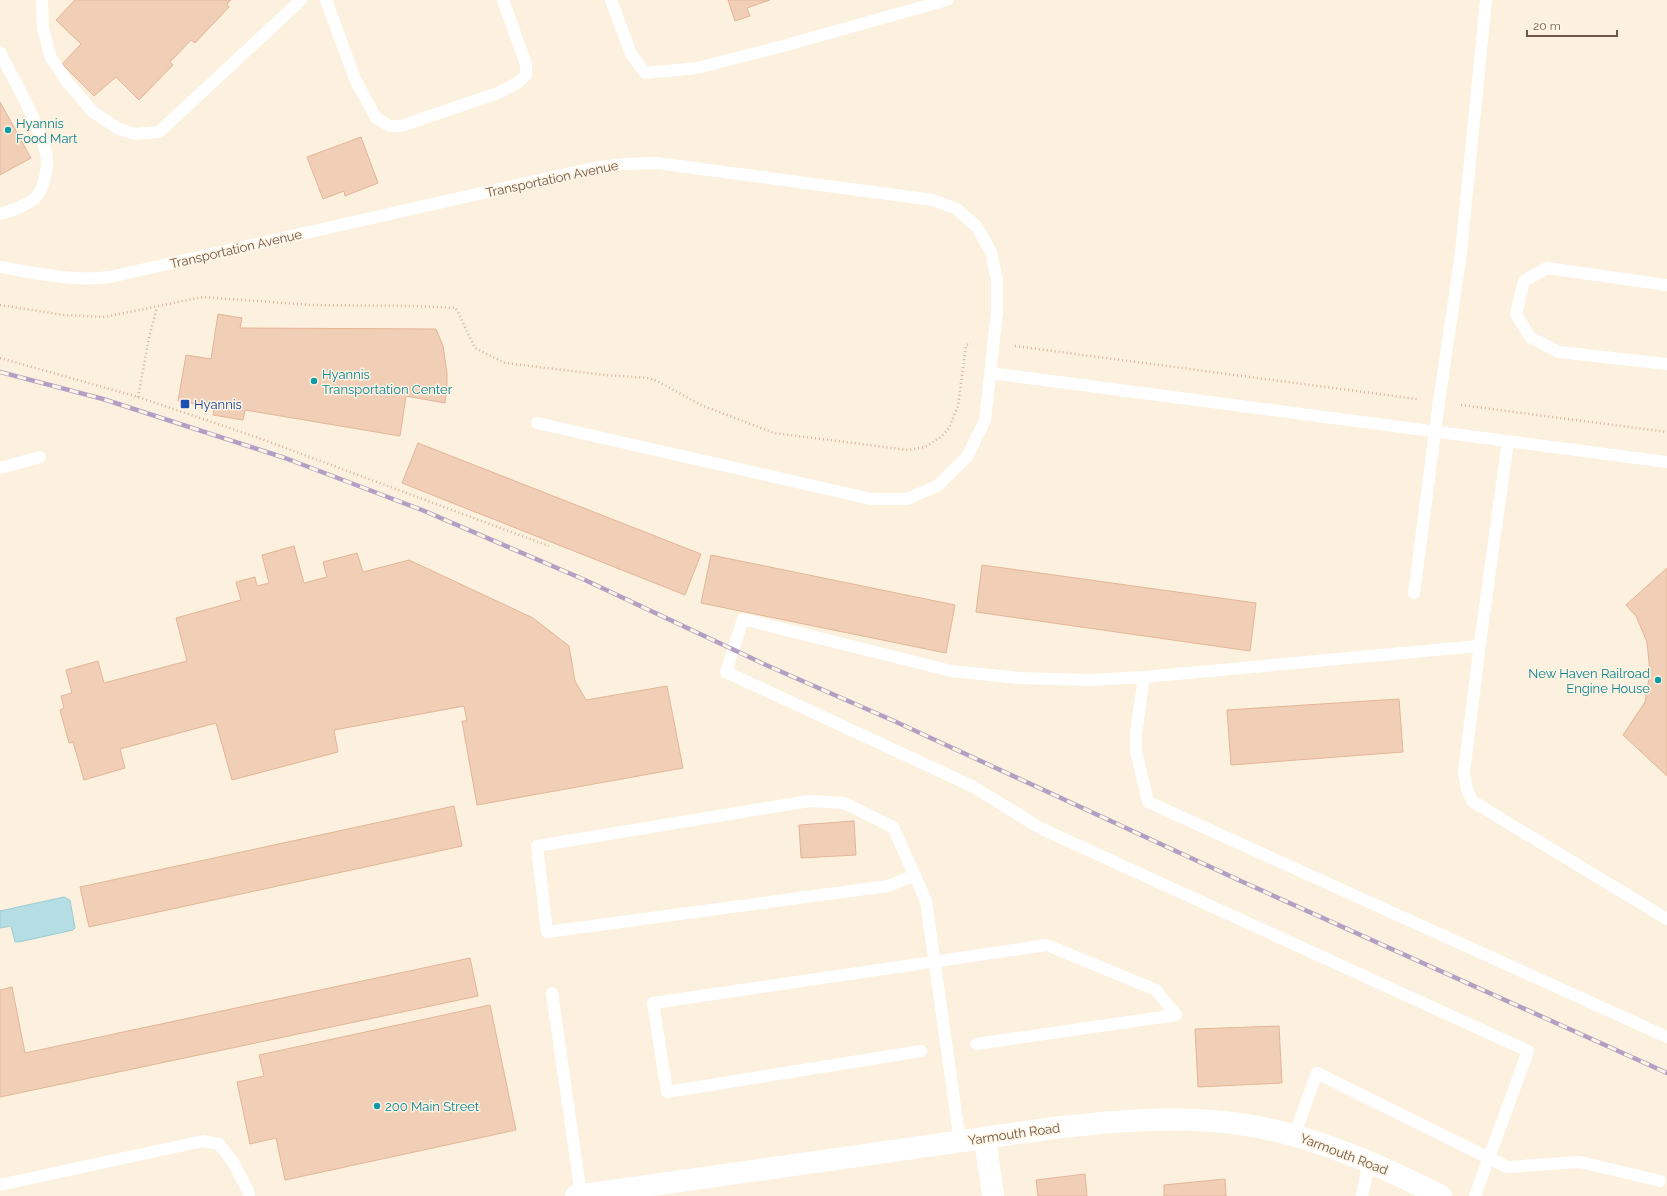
<svg xmlns="http://www.w3.org/2000/svg" width="1667" height="1196" font-family="Raleway,sans-serif">
<style>
.water{fill:#b4dde4;stroke:#9accd6}
.building{fill:#f1ceb6;stroke:#e3b597}
.lines{fill:none;stroke-linecap:round;stroke-linejoin:round}
.path{stroke:#d5b29a;stroke-width:2.5;stroke-dasharray:1 3;stroke-linecap:butt}
.lane{stroke:#fff;stroke-width:12}
.street{stroke:#fff;stroke-width:22}
.secondary{stroke:#fff;stroke-width:22}
.rail-casing{stroke:#b39fc4;stroke-width:4.5}
.rail{stroke:#fff5e4;stroke-width:3;stroke-dasharray:9;stroke-linecap:butt}
.culture-dot{fill:#0f9aa8;stroke:#fff5e4;stroke-width:1.5}
.transit-dot{fill:#1a4fb4;stroke:#fff5e4;stroke-width:1.5}
.labels{text-anchor:middle;dominant-baseline:central;stroke-width:3;stroke-linejoin:round;paint-order:stroke}
.culture-label{font-size:13px;fill:#0d838f;stroke:#fff5e4;text-anchor:start}
.street-label{font-size:13px;fill:#715747;stroke:#fff5e4}
.transit-label{font-size:13px;fill:#164399;stroke:#fff5e4;text-anchor:start}
</style>
<rect width="100%" height="100%" fill="#fcf1de"/>
<polygon class="water" points="64,897 70,900 75,928 73,930 19,942 15,942 11,926 0,928 0,911"/>
<g class="building">
<polygon points="75,0 231,0 227,4 229,7 195,43 191,40 170,62 173,65 139,100 116,77 94,96 62,64 81,44 56,20"/>
<polygon points="728,0 770,0 747,8 750,16 735,21"/>
<polygon points="0,102 31,158 0,175"/>
<polygon points="361,137 378,183 345,196 344,191 323,199 307,157"/>
<polygon points="218,314 242,318 240,328 436,329 443,346 447,373 447,388 445,403 406,396 400,436 245,410 243,420 213,415 214,407 178,401 186,355 211,359"/>
<polygon points="418,443 701,554 685,595 402,483"/>
<polygon points="294,546 304,583 327,577 323,562 357,553 363,572 409,560 533,618 569,646 575,681 586,700 667,686 683,768 477,805 462,721 467,721 464,706 334,730 338,752 232,780 216,723 120,749 125,768 84,780 73,742 69,743 60,710 64,708 61,696 72,693 66,670 98,661 104,683 187,661 176,618 241,600 236,582 255,577 257,586 269,583 262,555"/>
<polygon points="711,555 955,605 946,653 701,603"/>
<polygon points="982,565 1256,603 1250,651 976,612"/>
<polygon points="1667,568 1667,776 1623,735 1645,702 1650,672 1647,642 1636,616 1626,605"/>
<polygon points="1399,699 1403,752 1231,765 1227,710"/>
<polygon points="454,806 462,846 89,927 80,887"/>
<polygon points="854,821 856,855 801,858 799,825"/>
<polygon points="470,958 478,996 0,1097 0,990 12,987 25,1053"/>
<polygon points="490,1005 516,1130 285,1180 276,1138 250,1144 237,1082 264,1076 259,1055"/>
<polygon points="1279,1026 1282,1083 1198,1087 1195,1029"/>
<polygon points="1085,1174 1087,1196 1038,1196 1036,1180"/>
<polygon points="1225,1179 1226,1196 1164,1196 1164,1185"/>
</g>
<g class="lines">
<g class="path">
<polyline points="0,305 64,315 104,317 203,297 311,305 414,306 456,308 475,348 505,363 605,375 649,378 661,383 701,405 774,433 908,450 925,447 941,437 949,428 958,406 966,345 971,344"/>
<polyline points="1015,346 1417,399"/>
<polyline points="0,358 138,397 256,437 549,546"/>
<polyline points="138,397 149,338 157,307"/>
<polyline points="1461,405 1667,432"/>
</g>
<g class="lane">
<polyline points="42,0 43,29 51,58 68,83 93,112 119,129 135,134 159,132 301,0"/>
<polyline points="326,0 355,79 376,118 390,126 401,126 498,93 517,83 526,75 526,64 503,0"/>
<polyline points="611,0 631,54 645,73 697,68 783,46 947,0"/>
<path d="M0 52C16 85 37 118 46 153 49 166 44 191 34 199 25 206 11 211 0 214"/>
<path d="M0 267C37 273 73 282 110 277L593 168 625 164 657 163 933 200 957 209 977 227 991 252 997 280V312L985 420 967 457 937 486 907 499H871L537 423"/>
<polyline points="1667,285 1547,268 1524,281 1516,314 1530,337 1559,352 1667,364"/>
<polyline points="990,373 1667,462"/>
<polyline points="1508,441 1481,636 1464,772 1467,789 1472,801 1667,919"/>
<polyline points="0,468 40,457"/>
<polyline points="1414,593 1439,402 1461,253 1486,0"/>
<polyline points="1144,677 1136,733 1136,751 1148,802 1667,1037"/>
<polyline points="915,875 888,886 547,932 537,846 809,801 844,803 893,827 926,901 960,1142"/>
<polyline points="552,993 581,1195"/>
<polyline points="921,1051 667,1092 653,1003 1047,945 1156,990 1176,1015 976,1044"/>
<polyline points="1294,1136 1317,1073 1507,1167 1580,1162 1660,1181"/>
<polyline points="0,1185 203,1141 219,1144 233,1162 248,1191 249,1196"/>
<polyline points="1362,1196 1369,1162"/>
<polyline points="1475,1196 1528,1051 1040,828 974,787 726,672 743,619 951,671 1019,678 1090,680 1144,677 1479,646"/>
</g>
<polyline class="street" points="985,1139 993,1196"/>
<path class="secondary" d="M576 1196 1054 1128C1106 1122 1159 1117 1211 1121 1292 1126 1370 1160 1441 1196"/>
<g class="rail-casing">
<polyline id="rail" points="0,372 103,399 285,458 422,510 585,580 766,665 894,721 1243,882 1667,1073"/>
</g>
<use href="#rail" class="rail"/>
</g>
<g class="culture-dot">
<circle cx="8" cy="130" r="4"/>
<circle cx="314" cy="381" r="4"/>
<circle cx="1658" cy="680" r="4"/>
<circle cx="377" cy="1106" r="4"/>
</g>
<rect class="transit-dot" x="180" y="399" width="10" height="10" rx="2"/>
<g class="labels">
<g class="culture-label">
<text x="16" y="123">Hyannis<tspan x="16" dy="15">Food Mart</tspan></text>
<text x="322" y="374">Hyannis<tspan x="322" dy="15">Transportation Center</tspan></text>
<text x="1650" y="673" text-anchor="end">New Haven Railroad<tspan x="1650" dy="15">Engine House</tspan></text>
<text x="385" y="1106">200 Main Street</text>
</g>
<g class="street-label">
<text transform="translate(552 179) rotate(-12)">Transportation Avenue</text>
<text transform="translate(236 249) rotate(-13)">Transportation Avenue</text>
<text transform="translate(1014 1134) rotate(-8)">Yarmouth Road</text>
<text transform="translate(1344 1154) rotate(21)">Yarmouth Road</text>
</g>
<g class="transit-label">
<text x="194" y="404">Hyannis</text>
</g>
</g>
<path d="M1527 30v6h90v-6" fill="none" stroke="#715747" stroke-width="2"/>
<text x="1533" y="30" font-size="12" fill="#715747" stroke="#fff5e4" stroke-width="3" paint-order="stroke">20 m</text>
</svg>
